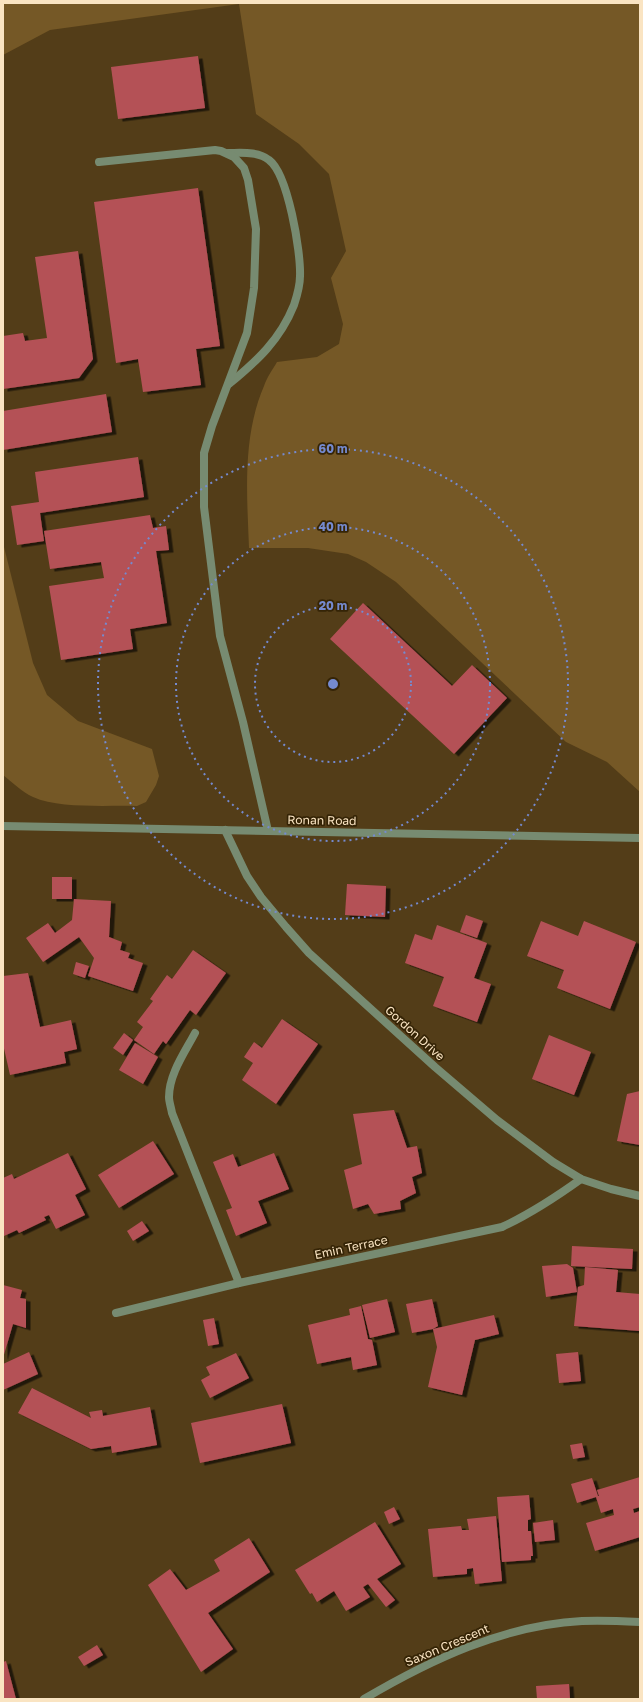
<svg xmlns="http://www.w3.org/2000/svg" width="643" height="1702" font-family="'Golos Text',sans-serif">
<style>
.green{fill:#755826}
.building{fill:#b45157;filter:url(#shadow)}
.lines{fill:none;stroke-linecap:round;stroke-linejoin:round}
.lane{stroke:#778b71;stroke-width:8}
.street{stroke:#778b71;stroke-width:8}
.ring{fill:none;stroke:#758acf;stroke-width:2;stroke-dasharray:2 4}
.labels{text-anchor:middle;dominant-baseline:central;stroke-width:3.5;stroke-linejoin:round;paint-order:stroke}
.street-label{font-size:12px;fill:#fae4c2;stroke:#352406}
.centre{fill:#758acf;stroke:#352406;stroke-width:2}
.ring-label{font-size:12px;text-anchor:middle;font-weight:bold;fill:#758acf;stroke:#352406;stroke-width:3.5;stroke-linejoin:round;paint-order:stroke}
</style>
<defs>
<filter id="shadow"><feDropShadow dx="4.5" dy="2.5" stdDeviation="0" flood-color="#0009"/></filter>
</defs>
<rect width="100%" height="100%" fill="#533d18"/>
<g class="green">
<path d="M3 3H640V792L607 762 566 742 396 582 366 562 348 554 308 548H249C247 494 242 437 264 386 267 377 273 369 277 362L317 357 339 344 343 324 331 278 346 251 329 174 299 144 256 114 239 4 50 30 3 55Z"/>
<path d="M3 543 33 663 47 695 78 721 152 749 159 776 156 785 146 802 137 806C107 805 59 809 33 797 22 792 12 782 3 775Z"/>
</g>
<g class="building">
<polygon points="198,56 205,108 118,119 111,67"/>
<polygon points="198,188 220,346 196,349 201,385 143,392 138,359 116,363 94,202"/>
<polygon points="78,251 93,359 79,378 3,389 3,336 23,333 25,341 47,338 35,257"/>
<polygon points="106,394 112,432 3,450 3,411"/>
<polygon points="138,457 144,497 40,513 44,541 17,545 11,506 39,502 35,472"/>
<polygon points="150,515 153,528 166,526 169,550 156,551 167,623 130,629 133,649 61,660 49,586 104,578 101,562 50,569 44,531"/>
<polygon points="363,603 452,686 472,665 507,698 454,754 330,639"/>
<rect x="52" y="877" width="20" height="22"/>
<polygon points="347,884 386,886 385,917 345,915"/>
<polygon points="74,899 111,901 109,937 122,942 120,950 130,953 128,958 143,963 133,991 88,976 94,958 79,937 43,962 26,938 48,923 55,933 72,920"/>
<polygon points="466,915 483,921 477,938 460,932"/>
<polygon points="541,921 578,936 584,921 636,942 610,1009 557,988 564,970 527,956"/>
<polygon points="437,925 487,943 474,978 491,984 477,1022 433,1006 444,977 405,963 415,934 432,940"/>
<polygon points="193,950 226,973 196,1015 190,1010 166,1044 163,1041 154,1054 134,1040 143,1027 137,1022 153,1001 150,999 167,975 172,979"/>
<polygon points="76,962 89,966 85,978 73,974"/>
<polygon points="28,973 40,1027 71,1020 77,1049 64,1052 66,1063 10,1075 3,1044 3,976"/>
<polygon points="282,1019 318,1044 276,1104 242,1080 253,1063 244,1057 254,1042 262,1048"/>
<polygon points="124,1033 133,1040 123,1055 113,1048"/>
<polygon points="549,1035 591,1052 574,1095 532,1079"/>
<polygon points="135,1043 158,1057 143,1084 119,1070"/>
<polygon points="640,1091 640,1145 617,1141 627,1094"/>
<polygon points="394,1110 407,1148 417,1146 422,1173 412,1177 416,1193 400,1201 401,1209 374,1214 368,1204 353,1209 344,1170 362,1164 353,1114"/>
<polygon points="153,1141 174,1174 119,1208 98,1175"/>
<polygon points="68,1153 86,1189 75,1195 85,1215 56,1229 49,1215 44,1217 46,1220 19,1233 17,1230 4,1236 3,1234 3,1178 12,1174 14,1179"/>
<polygon points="274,1153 289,1189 258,1201 267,1223 236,1236 226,1210 232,1208 213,1162 233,1154 238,1167"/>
<polygon points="142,1221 149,1231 133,1241 127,1231"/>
<polygon points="572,1246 633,1249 632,1269 571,1266"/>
<polygon points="567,1264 573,1268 577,1292 546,1297 542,1266"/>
<polygon points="585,1267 618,1270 616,1292 640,1294 640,1331 574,1326 578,1287 584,1285"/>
<polygon points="3,1285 22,1290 20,1298 26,1299 26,1328 13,1324 3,1358"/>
<polygon points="387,1299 395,1332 370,1338 362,1305"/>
<polygon points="432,1299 438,1326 433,1329 412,1333 406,1304"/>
<polygon points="361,1306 368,1339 372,1340 377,1365 353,1370 351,1357 317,1364 308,1325 350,1315 349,1309"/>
<polygon points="494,1315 499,1334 475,1340 462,1395 428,1387 437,1347 433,1329"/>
<polygon points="214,1318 219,1344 208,1346 203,1320"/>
<polygon points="29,1352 38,1374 3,1390 3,1364"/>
<polygon points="578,1352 581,1381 559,1383 556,1354"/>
<polygon points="236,1353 249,1378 210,1398 201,1380 210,1375 206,1367"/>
<polygon points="32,1388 91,1418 89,1412 102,1410 103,1416 150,1407 157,1445 112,1453 111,1446 91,1449 18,1413"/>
<polygon points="282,1404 291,1443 200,1463 191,1423"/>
<polygon points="582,1443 585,1457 573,1459 570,1445"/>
<polygon points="640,1477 640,1507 633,1509 634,1513 640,1511 640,1537 595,1551 586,1523 614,1515 613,1509 601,1513 596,1497 577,1503 571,1484 592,1478 598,1496 599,1496 597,1490"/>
<polygon points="529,1495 531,1519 528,1520 528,1531 531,1531 533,1556 531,1556 531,1560 502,1562 497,1497"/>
<polygon points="394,1507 400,1519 389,1524 384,1512"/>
<polygon points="496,1516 502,1581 475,1584 473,1568 467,1569 467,1574 433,1577 428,1529 461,1526 462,1530 469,1530 467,1519"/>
<polygon points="553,1520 555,1540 535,1542 533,1523"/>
<polygon points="375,1522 401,1564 377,1579 395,1600 386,1607 368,1584 363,1587 370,1597 346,1611 334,1591 317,1602 312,1593 310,1594 295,1570"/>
<polygon points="249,1538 270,1572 208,1613 233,1649 201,1672 148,1585 170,1569 186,1590 220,1571 214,1560"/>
<polygon points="97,1645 103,1655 84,1666 78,1657"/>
<polygon points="6,1661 16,1699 3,1699 3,1662"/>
<polygon points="569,1684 570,1699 537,1699 536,1686"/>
</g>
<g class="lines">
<g class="lane">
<path d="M228 153C241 153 258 151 269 160 288 174 301 252 300 276 300 285 297 296 294 305 280 340 257 361 229 384"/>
<polyline points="99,162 215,150 221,151 234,157 244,168 248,180 256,229 254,288 247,333 212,426 204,453 204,507 220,636 243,722 268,831"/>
<path d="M195 1033C185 1052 169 1074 169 1097 169 1102 171 1107 172 1113L239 1283"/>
</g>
<g class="street">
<polyline points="3,826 640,838"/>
<polyline points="225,830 247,876 261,897 286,927 309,953 435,1067 497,1120 553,1162 581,1179 611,1189 640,1196"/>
<path d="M116 1313 239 1283 502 1227C530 1214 556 1197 581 1179"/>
<path d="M364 1699C430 1660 504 1625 582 1621 601 1620 621 1621 640 1622"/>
</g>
</g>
<g class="ring">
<circle cx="333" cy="684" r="78"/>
<circle cx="333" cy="684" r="157"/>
<circle cx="333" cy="684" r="235"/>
</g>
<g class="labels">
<g class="street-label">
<text transform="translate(322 820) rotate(1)">Ronan Road</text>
<text transform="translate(415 1033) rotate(42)">Gordon Drive</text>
<text transform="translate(351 1247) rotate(-12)">Emin Terrace</text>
<text transform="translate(447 1645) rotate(-23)">Saxon Crescent</text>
</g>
</g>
<circle cx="333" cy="684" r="6" class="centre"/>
<g class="ring-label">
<text x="333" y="453">60 m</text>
<text x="333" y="531">40 m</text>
<text x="333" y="610">20 m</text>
</g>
<rect width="643" height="1702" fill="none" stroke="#fae4c2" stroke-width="8"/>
</svg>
